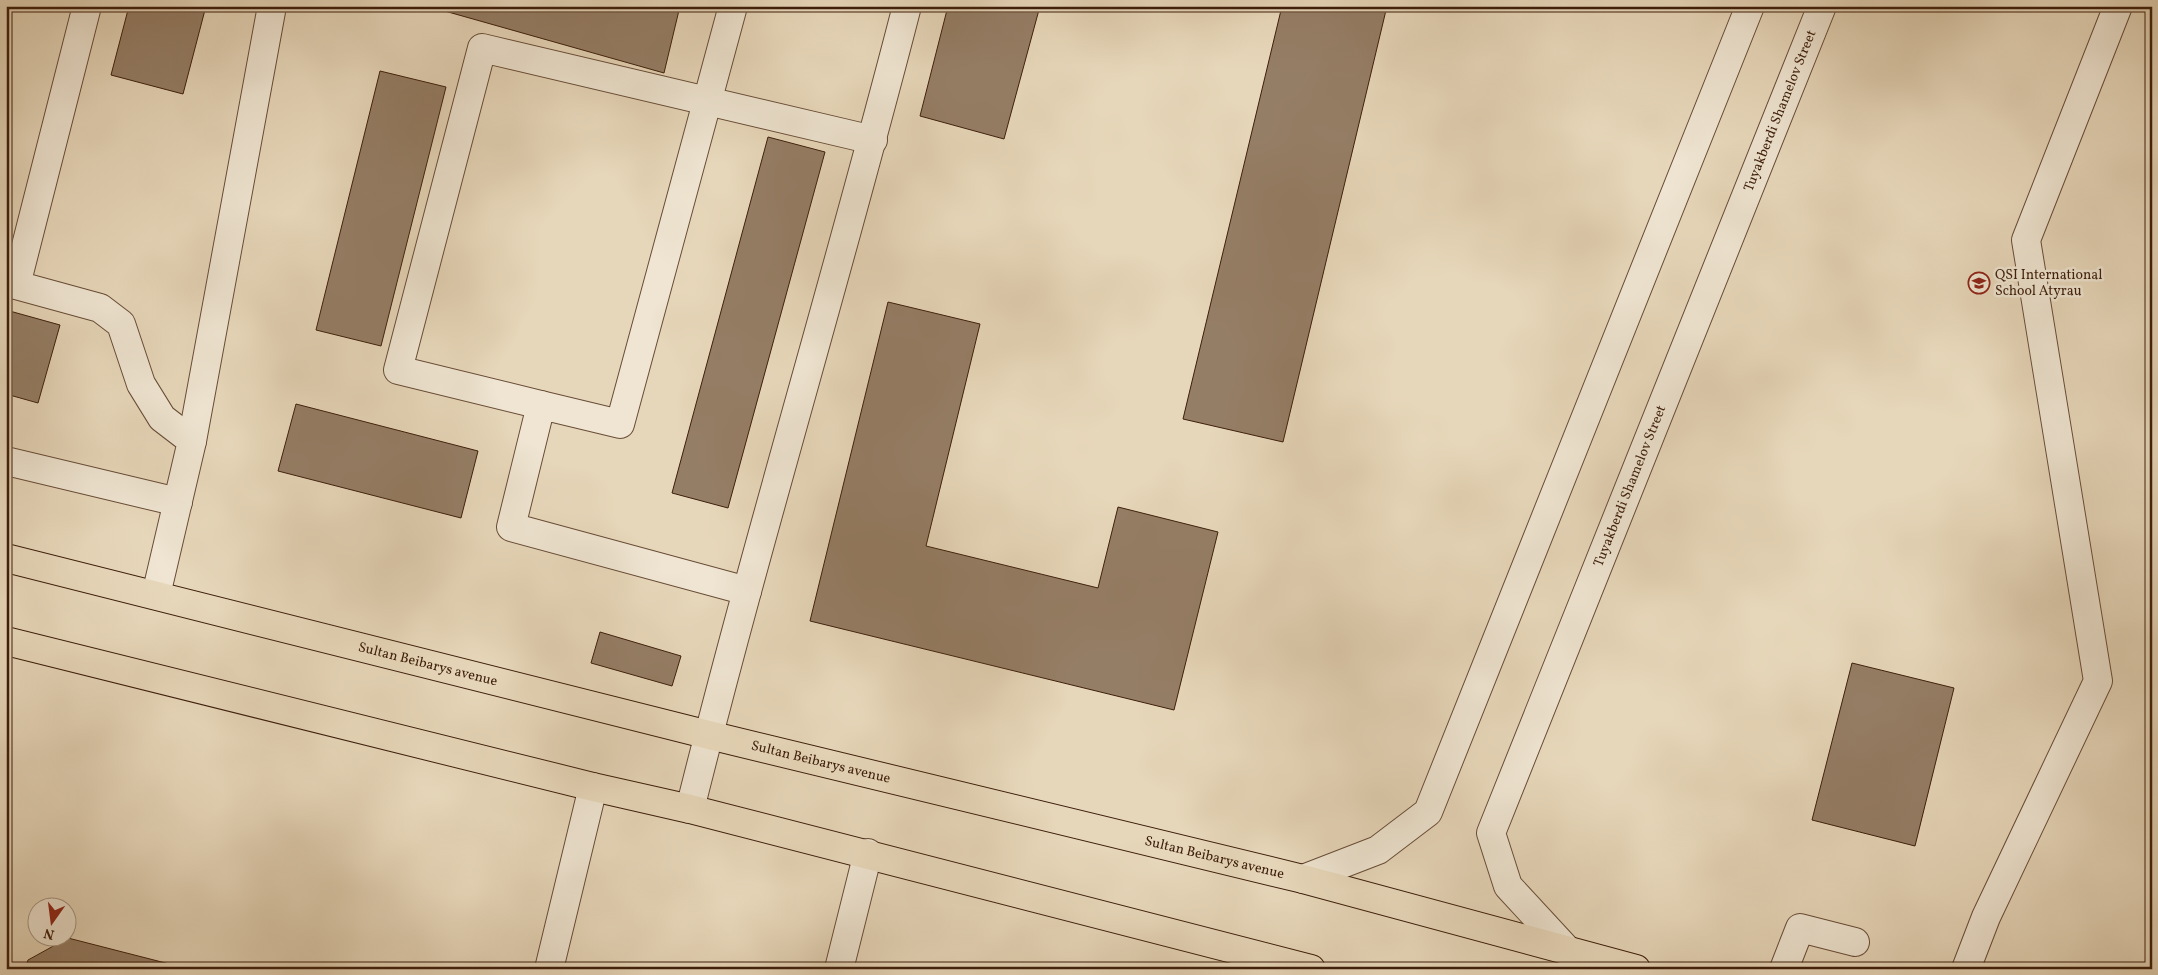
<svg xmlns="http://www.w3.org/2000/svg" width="2158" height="975" font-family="Vollkorn,serif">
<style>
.building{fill:#957e66;stroke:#3d1e0b}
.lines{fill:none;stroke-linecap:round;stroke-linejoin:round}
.minor-casing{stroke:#684c37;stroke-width:30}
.major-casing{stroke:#3d1e0b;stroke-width:30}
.minor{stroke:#efe5d2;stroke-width:28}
.major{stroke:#e7d7ba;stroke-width:28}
.labels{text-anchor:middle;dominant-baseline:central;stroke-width:5;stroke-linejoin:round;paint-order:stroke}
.street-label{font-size:14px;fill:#3d1e0b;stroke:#efe5d2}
.poi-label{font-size:14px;fill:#3d1e0b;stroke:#efe5d2;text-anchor:start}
</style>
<rect width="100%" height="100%" fill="#e7d7ba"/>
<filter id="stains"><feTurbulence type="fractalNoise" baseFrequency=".004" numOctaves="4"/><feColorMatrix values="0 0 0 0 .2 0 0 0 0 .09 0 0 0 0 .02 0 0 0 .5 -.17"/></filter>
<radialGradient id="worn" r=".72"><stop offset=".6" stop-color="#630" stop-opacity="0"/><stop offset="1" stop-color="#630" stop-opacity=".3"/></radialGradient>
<g class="building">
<polygon points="129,6 206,6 183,94 111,75"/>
<polygon points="427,6 680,6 664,73"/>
<polygon points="948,6 1040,6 1004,139 920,116"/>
<polygon points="1282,6 1387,6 1283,442 1183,419"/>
<polygon points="380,71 446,87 381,346 316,330"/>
<polygon points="768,137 825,152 728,508 672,493"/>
<polygon points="888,302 980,324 926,546 1098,588 1118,507 1218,532 1174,710 810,621"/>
<polygon points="6,310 60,325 38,403 6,394"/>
<polygon points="296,404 478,451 461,518 278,471"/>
<polygon points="600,632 681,656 672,686 591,663"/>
<polygon points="1852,663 1954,688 1915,846 1812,820"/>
<polygon points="68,938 189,969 25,969 28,960"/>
</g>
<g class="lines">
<g class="minor-casing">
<g id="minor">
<polyline points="87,6 16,285 100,308 121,324 141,384 162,418 192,441 156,595"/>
<polyline points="733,6 620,424 541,405 511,527 747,591"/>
<polyline points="541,405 398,370 482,48 873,140"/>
<polyline points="192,441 272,6"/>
<polyline points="6,461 178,502"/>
<path d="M690 809C757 540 838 275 907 6"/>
<polyline points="1303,879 1378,850 1428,812 1750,6"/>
<path id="s1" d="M1568 951 1508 886 1491 833 1822 6"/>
<polyline points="549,969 593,787"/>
<polyline points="839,969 868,853"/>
<polyline points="1784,969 1800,928 1855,942"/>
<polyline points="1966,969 1986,917 2098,681 2026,240 2118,6"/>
</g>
</g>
<g class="major-casing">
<g id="major">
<path id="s2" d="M6 558 709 735 1303 879 1636 969"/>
<polyline points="6,641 593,787 690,809 1311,969"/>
</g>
</g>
<use href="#minor" class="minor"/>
<use href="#major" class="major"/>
</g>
<defs>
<g id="school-ring" transform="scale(1.125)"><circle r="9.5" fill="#efe5d2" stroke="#8f2418" stroke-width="1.5"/><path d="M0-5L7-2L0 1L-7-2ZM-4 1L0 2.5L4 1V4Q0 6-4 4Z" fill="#8f2418"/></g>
</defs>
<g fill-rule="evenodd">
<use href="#school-ring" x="1979" y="283"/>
</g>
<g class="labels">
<g class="street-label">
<text stroke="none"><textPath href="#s1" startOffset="922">Tuyakberdi Shamelov Street</textPath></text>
<text stroke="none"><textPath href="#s1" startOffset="518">Tuyakberdi Shamelov Street</textPath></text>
<text stroke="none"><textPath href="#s2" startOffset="435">Sultan Beibarys avenue</textPath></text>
<text stroke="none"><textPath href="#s2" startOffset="840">Sultan Beibarys avenue</textPath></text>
<text stroke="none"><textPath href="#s2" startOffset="1245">Sultan Beibarys avenue</textPath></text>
</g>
<g class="poi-label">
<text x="1995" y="275">QSI International<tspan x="1995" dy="16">School Atyrau</tspan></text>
</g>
</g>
<rect width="2158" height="975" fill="none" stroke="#e7d7ba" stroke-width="25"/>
<rect x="8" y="8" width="2143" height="960" fill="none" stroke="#3d1e0b" stroke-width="2.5"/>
<rect x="12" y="12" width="2133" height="950" fill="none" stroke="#3d1e0b"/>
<g transform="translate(52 922) rotate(194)"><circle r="24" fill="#efe5d2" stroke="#a89582"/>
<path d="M0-4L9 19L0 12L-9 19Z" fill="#8f2418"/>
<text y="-8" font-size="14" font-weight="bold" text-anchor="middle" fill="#3d1e0b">N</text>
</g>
<rect width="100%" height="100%" filter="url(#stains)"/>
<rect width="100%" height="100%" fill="url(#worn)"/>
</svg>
